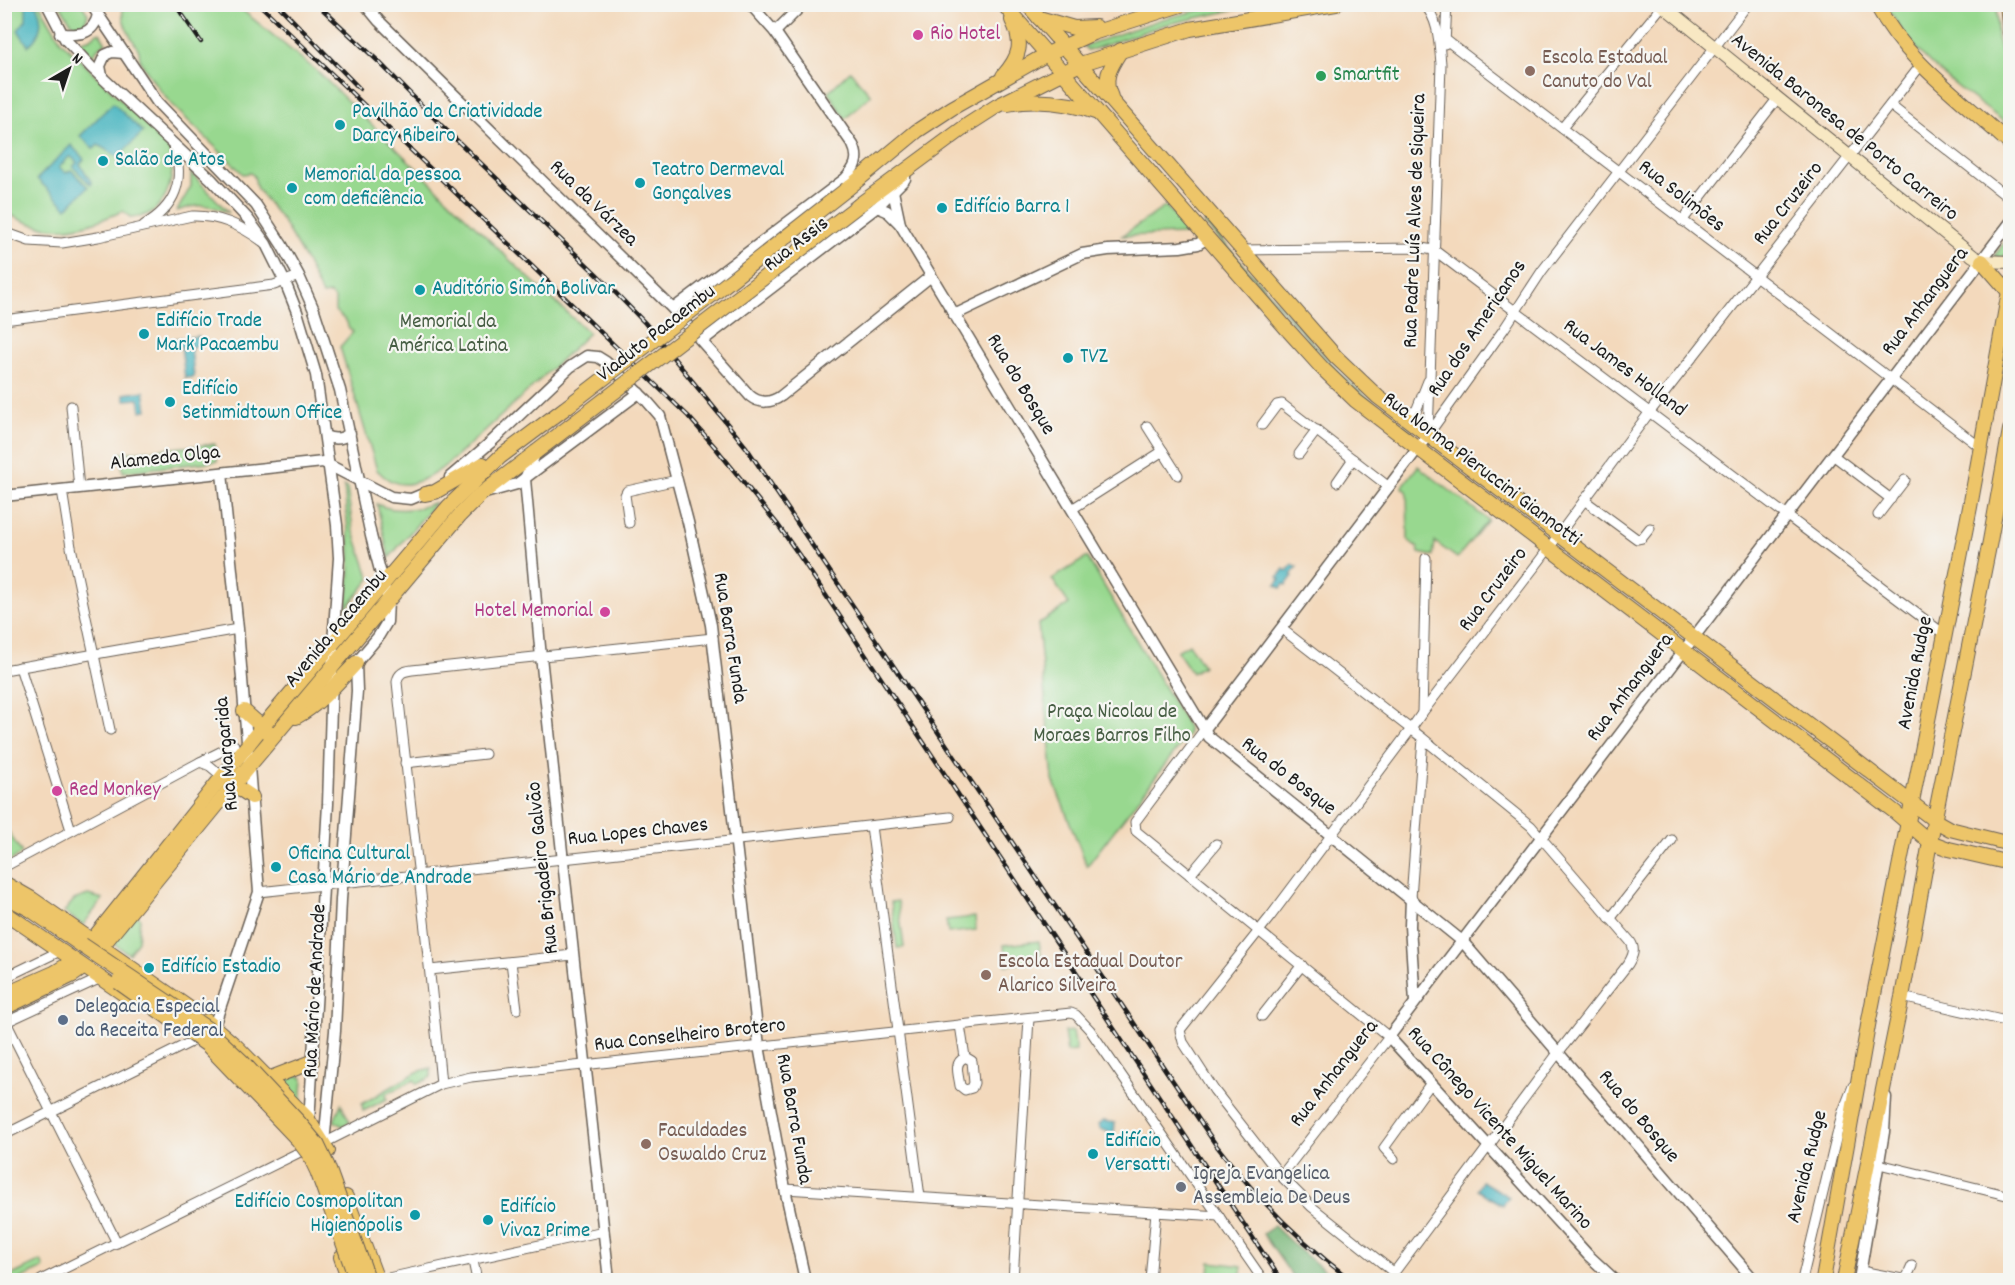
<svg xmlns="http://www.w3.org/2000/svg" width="2015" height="1285" font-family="Dekko,sans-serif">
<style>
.green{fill:#98d88f;stroke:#5a7a56;stroke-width:1.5}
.forest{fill:#7ab87a;stroke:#4b6a4b;stroke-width:1.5}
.water{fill:#45b4bf;stroke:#30686e;stroke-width:1.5}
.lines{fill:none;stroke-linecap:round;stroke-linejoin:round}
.minor-casing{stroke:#675e54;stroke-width:11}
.tertiary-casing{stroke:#675e54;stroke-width:13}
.secondary-casing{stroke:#675e54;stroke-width:14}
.primary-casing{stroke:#675e54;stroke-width:16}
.trunk-casing{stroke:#675e54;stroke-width:17}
.minor{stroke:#fff;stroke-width:9}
.tertiary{stroke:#fff;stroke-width:10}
.secondary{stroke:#f8e8c3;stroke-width:12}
.primary{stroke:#edc569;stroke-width:14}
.trunk{stroke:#edc569;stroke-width:15}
.rail-casing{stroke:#1c1c1c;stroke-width:4.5}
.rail{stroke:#f6f6f2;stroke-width:2;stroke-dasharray:7;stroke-linecap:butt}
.primary-bridge-casing{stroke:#675e54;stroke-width:16;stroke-linecap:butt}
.trunk-bridge-casing{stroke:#675e54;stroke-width:17;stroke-linecap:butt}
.primary-bridge{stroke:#edc569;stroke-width:14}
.trunk-bridge{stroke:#edc569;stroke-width:15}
.hotel-dot{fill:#d1479c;stroke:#f6f6f2;stroke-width:2}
.education-dot{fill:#8d6e63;stroke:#f6f6f2;stroke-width:2}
.leisure-dot{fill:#2e9e5b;stroke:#f6f6f2;stroke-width:2}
.culture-dot{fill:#0f9aa8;stroke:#f6f6f2;stroke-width:2}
.service-dot{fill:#5c6f8a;stroke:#f6f6f2;stroke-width:2}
.worship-dot{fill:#6b7280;stroke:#f6f6f2;stroke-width:2}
.labels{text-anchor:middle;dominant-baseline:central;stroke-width:4.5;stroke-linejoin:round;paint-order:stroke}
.hotel-label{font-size:21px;fill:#b23c85;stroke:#f6f6f2;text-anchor:start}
.education-label{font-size:21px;fill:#785e54;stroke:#f6f6f2;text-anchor:start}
.leisure-label{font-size:21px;fill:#27864d;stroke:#f6f6f2;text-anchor:start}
.culture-label{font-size:21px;fill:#0d838f;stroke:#f6f6f2;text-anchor:start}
.street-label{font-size:21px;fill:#1c1c1c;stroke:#f6f6f2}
.park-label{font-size:21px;fill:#475e44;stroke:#f6f6f2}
.service-label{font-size:21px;fill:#4e5e75;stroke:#f6f6f2;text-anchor:start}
.worship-label{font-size:21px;fill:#5b616d;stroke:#f6f6f2;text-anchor:start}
</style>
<rect width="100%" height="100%" fill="#f6f6f2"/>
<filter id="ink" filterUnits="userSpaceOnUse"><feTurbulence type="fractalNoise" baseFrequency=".0167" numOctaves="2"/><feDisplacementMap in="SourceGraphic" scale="12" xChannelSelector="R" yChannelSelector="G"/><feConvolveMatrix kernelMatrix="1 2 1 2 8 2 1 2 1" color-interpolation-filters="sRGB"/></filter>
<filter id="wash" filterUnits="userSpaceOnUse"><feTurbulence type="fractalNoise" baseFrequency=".008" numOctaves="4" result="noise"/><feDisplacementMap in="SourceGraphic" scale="24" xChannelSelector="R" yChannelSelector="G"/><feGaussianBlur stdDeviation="1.35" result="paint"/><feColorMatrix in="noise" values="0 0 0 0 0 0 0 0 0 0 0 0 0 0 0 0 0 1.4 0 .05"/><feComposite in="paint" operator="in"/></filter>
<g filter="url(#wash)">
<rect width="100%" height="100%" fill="#f3d9bc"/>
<g class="green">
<path d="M5 5H40L61 41 168 146C178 166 170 200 150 213 144 216 138 217 131 218L123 211C78 231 49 237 5 212Z"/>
<polygon points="60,5 82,5 88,14 84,25 78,27 70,21"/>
<path d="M122 5H236L318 72 513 263 589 333C550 370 511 408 470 444 453 459 436 477 413 483 398 487 387 481 377 470L340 347 353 332 348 327 347 322 335 311V299L330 294 322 295 306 261 282 220 257 189 254 176 250 173 243 174 239 170 171 104 154 82 140 61 139 51 126 28 123 18Z"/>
<polygon points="1223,5 1257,5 1163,25 1088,51 1084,46 1162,19"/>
<path d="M1887 5H1997V38L2010 83V126C1965 93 1911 57 1887 5Z"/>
<polygon points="97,33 100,33 106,43 99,47 92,56 79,42 91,38"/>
<polygon points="850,71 871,95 845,119 828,92"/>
<path d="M191 173 229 213C207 203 199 204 177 211L191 186Z"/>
<polygon points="1166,206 1186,231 1185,234 1122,236"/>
<polygon points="1206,222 1343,376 1373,402 1412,432 1411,434 1372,404 1341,377 1204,223"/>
<polygon points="2007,239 2010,243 2010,251 2007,255 2000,258 1994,256"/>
<polygon points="215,444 217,461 123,472 120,453"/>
<polygon points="1418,466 1488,520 1457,558 1435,542 1433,556 1419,553 1418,548 1408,540 1407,491 1402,487"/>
<polygon points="344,486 347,488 353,529 370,579 346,609 349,586 350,553"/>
<path d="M436 502 389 558 377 504C396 513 417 510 436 502Z"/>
<polygon points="1087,557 1188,727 1188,735 1087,866 1053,780 1038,624 1069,604 1052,579"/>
<polygon points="1189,644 1203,666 1192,673 1177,651"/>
<polygon points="4,825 22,853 4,865"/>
<polygon points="88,895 103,899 83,925 64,912 74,900"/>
<polygon points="898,901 904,947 897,948 891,902"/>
<polygon points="136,915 140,918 138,941 129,954 113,943"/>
<polygon points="975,917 976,930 948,933 946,920"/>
<polygon points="1039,941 1042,961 1006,965 1004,945"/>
<polygon points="1073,1031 1076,1051 1067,1052 1064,1032"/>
<polygon points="431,1068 431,1077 417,1084 414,1080 386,1094 387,1099 363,1111 362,1104 417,1072"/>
<polygon points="298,1075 303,1078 301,1109 281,1085 283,1082"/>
<polygon points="341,1104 350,1122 342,1126 334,1121"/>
<polygon points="41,1261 44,1268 17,1280 8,1280 6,1278"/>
<polygon points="1210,1262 1242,1266 1240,1280 1209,1276"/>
</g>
<polygon class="forest" points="1274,1226 1296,1247 1336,1280 1295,1280 1263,1234"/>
<g class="water">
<path d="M26 5H36C44 20 42 35 28 46L18 30 26 20Z"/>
<polygon points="113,103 143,132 118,157 98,145 94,149 80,136"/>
<polygon points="71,145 84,159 80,164 92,183 91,185 73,167 77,162 70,156 59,167 66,173 71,170 88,187 67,208 37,179"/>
<polygon points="199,336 200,345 191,347 194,377 185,378 181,346 174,346 173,339"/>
<polygon points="144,391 147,410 141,411 139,399 125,400 124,394"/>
<polygon points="1293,564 1297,567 1291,575 1293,576 1286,585 1284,584 1281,588 1276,585 1280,579 1278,577 1284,569 1287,571"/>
<polygon points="1103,1121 1115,1123 1114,1134 1100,1129 1098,1125"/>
<polygon points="1482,1181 1509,1197 1503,1205 1477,1190"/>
</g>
</g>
<g filter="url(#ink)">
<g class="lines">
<g class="minor-casing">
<g id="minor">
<path d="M1424 4C1439 20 1439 43 1441 64L1428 435"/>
<polyline points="1446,40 1980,447"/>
<polyline points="1445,44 1447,4"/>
<polyline points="1890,105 2010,199"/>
<polyline points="1562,128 1662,6"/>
<polyline points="1682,221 1777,99"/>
<path d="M144 225C176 206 185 181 174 146"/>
<path d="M4 232 29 241 62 243 98 237 192 216C219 215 241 226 262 241"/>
<polyline points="1242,250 1421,248 1434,250 1944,634"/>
<polyline points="4,320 274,285 299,276"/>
<polyline points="71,406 79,488"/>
<polyline points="1398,410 1407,413 1416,411 1428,381"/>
<polyline points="1262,425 1277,405 1282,404 1389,487"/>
<polyline points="1147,426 1178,475"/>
<polyline points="1428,435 1504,329 1542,271 1748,4"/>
<polyline points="1299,454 1317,430"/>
<polyline points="1834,456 1891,499"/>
<polyline points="1337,482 1353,459"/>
<polyline points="62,490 71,547 110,730"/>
<polyline points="1584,500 1637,539 1642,538 1650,528"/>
<polyline points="1072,509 1163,451"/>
<polyline points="1878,515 1905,480"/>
<polyline points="629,523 625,495 627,491 677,480"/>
<path d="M1282 629 1404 724 1420 736 1531 826 1630 941C1636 949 1633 956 1628 964L1558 1053 1396 1270 1392 1271 1312 1207 1281 1176 1214 1090 1183 1042 1180 1030 1270 917 1411 729 1422 713 1540 560 1649 413 1921 65"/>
<polyline points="20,667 71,830"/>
<polyline points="4,670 238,629"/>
<polyline points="1422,713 1426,558"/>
<polyline points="1204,730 1135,822 1136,831 1389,1037 1281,1176"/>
<polyline points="200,762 234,745"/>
<polyline points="405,763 485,754"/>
<polyline points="871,826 920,1197"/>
<polyline points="4,867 200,762 210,766 223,777"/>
<polyline points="1190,875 1216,844"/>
<polyline points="259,892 950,817"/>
<polyline points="1411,898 1423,739"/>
<polyline points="1610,919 1672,840"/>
<polyline points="511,962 517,1009"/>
<polyline points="430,970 573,955"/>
<polyline points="4,978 60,951"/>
<polyline points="1902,997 2010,1022"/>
<polyline points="1262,1016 1302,965"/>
<polyline points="6,1022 117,1243"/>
<polyline points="4,1023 101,978"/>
<polyline points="960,1025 965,1057"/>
<path d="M964 1058H967L972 1061 974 1083 972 1088 965 1090 960 1086C959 1076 953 1063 964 1058Z"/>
<path d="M441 1084C429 950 411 816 397 682 398 673 404 671 412 670L713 638"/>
<polyline points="4,1135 201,1037"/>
<polyline points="324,1143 441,1084 471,1077 1071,1013 1076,1015 1090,1030 1263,1280"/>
<polyline points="1394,1159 1384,1148 1431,1083"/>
<polyline points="1879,1164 2010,1196"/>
<polyline points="785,1189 1219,1216"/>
<polyline points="473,1261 477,1280"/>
<polyline points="1861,1271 1902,1279 1907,1277 1912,1266"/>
<polyline points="41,1280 300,1152"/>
<polyline points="379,1280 604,1231"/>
<polyline points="1013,1280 1029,1018"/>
<polyline points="1150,1280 1156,1212"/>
<polyline points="1802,1280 1842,1114 1853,1086"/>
</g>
</g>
<g class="tertiary-casing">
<g id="tertiary">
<polyline points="47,4 65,39 92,68 211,179 248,219 266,244 285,282 297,312 316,375 337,525 339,558 333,643 328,804 309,1123"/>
<polyline points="91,4 157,102 256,205 282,245 299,276 314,310 340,390 371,536 388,601 387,622 378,637 356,663 357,691 341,900 335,1031 324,1143"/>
<path d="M365 4 379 21 673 309 750 396C760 404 771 403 781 396L931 276"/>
<polyline points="775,32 803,4"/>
<path d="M60 34C79 35 93 35 98 15"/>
<polyline points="102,76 100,66 105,55 112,52 124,53"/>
<polyline points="893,191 900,224"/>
<polyline points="877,207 887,211 900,224 1209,737 1462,941 1754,1280"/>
<path d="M673 309 845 179C855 168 860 159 853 145L775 32 750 4"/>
<polyline points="954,315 1082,254 1108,250 1180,247 1198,244 1208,238"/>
<polyline points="702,341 877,207 905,179 905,171"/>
<path d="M325 436C334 440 343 439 350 433"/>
<polyline points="536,452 525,479 540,647 562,852 609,1280"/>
<polyline points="450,477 490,443 570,367 587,356 598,357 606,362 647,401 660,416 688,522 711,625 759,1046 785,1189 805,1280"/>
<polyline points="485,493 517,484 639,393"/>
<polyline points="4,496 323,462 391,497 411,499 430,491"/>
<polyline points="1204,730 1428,435"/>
<polyline points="1411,898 1410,926 1415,1002"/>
<polyline points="214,1026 259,892 238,629 222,473"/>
<polyline points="1615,1280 1588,1255 1389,1037 2010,223"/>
<polyline points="1859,1280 1884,1132 1886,1097"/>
</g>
</g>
<g class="secondary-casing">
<polyline id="secondary" points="1661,4 1973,256 1982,261 2010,262"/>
</g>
<g class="primary-casing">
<g id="primary">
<polyline points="1003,4 1286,328 1323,369 1356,401 1895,812 1930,842 1949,849 2010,863"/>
<polyline points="1027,4 1336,357 1378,397 1934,820 1950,829 2010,844"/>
<path d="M1876 4C1909 65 1961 98 2010 144"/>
<polyline points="2007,4 2010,33"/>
<polyline points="1039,18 1074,28 1096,27"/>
<path d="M1003 76C1020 57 1024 43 1012 20"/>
<path d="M1111 97C1102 78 1111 66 1121 50"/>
<path d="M1008 104C1040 98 1068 102 1098 113"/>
<polyline points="847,189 917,131 952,108 1047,54 1093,33 1184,4"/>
<polyline points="859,205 969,124 997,106 1080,64 1190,29 1336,4"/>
<polyline points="1982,261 2009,292"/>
<polyline points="425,494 435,492 483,464"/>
<polyline points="244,711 269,733"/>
<path d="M296 717C319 705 338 682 356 663"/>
<polyline points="232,787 243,791 252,797"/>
<polyline points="4,883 32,899 189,1008"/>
<polyline points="4,912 128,997"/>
<polyline points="97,934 258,732 449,506 500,457 564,409"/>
<polyline points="107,940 249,766 460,515 480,495 536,452"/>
<polyline points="4,995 54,973 72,962"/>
<polyline points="4,1008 73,975 83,968"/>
<polyline points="207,1021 237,1047 307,1118 328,1151"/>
<polyline points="268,1079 312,1062"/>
<polyline points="346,1197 377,1280"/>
<polyline points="341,1257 349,1280"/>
<polyline points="1823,1280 1869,1020 1970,507 2010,286"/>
<polyline points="1844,1280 1902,997 1930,842 1990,541 2010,430"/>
</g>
</g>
<g class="trunk-casing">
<polyline id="trunk" points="4,895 32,910 82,945"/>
</g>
<use href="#minor" class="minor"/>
<use href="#tertiary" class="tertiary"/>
<use href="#secondary" class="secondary"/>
<use href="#primary" class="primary"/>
<use href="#trunk" class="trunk"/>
<g class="rail-casing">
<g id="rail">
<polyline points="175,4 201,42"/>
<polyline points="259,4 688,416 715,447 778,525 799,555 1281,1280"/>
<polyline points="277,4 360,89"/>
<path d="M317 4 379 62 441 125 609 286 645 323 746 447 1216 1145C1255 1196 1300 1242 1351 1280"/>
</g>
</g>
<use href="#rail" class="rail"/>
<g class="primary-bridge-casing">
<g id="primary-bridge">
<polyline points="564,409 707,299 847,189"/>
<polyline points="536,452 859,205"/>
</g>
</g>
<g class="trunk-bridge-casing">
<g id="trunk-bridge">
<polyline points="82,945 207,1029 243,1063 298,1122 317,1145 327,1166 368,1280"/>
<polyline points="119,982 208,1045 298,1139 310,1155 318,1172 357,1280"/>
</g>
</g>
<use href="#primary-bridge" class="primary-bridge"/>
<use href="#trunk-bridge" class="trunk-bridge"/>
</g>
</g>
<g class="hotel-dot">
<circle cx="918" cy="35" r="6"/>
<circle cx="605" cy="612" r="6"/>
<circle cx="57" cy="791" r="6"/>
</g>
<g class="education-dot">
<circle cx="1530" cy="71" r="6"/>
<circle cx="986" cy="975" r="6"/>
<circle cx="646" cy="1144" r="6"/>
</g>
<circle class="leisure-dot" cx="1321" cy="76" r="6"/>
<g class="culture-dot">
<circle cx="340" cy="125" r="6"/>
<circle cx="103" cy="161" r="6"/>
<circle cx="640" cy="183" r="6"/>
<circle cx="292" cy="188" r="6"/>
<circle cx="942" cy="208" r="6"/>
<circle cx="420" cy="290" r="6"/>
<circle cx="144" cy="334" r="6"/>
<circle cx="1068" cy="358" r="6"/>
<circle cx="170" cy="402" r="6"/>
<circle cx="276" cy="867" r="6"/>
<circle cx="149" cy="968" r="6"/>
<circle cx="1093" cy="1154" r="6"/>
<circle cx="415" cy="1215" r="6"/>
<circle cx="488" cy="1220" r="6"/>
</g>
<circle class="service-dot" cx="63" cy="1020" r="6"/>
<circle class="worship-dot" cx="1181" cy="1187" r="6"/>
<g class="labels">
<g class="hotel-label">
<text x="930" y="35">Rio Hotel</text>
<text x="593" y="612" text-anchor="end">Hotel Memorial</text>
<text x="69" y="791">Red Monkey</text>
</g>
<g class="education-label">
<text x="1542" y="59">Escola Estadual<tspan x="1542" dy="24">Canuto do Val</tspan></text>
<text x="998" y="963">Escola Estadual Doutor<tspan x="998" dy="24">Alarico Silveira</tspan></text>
<text x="658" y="1132">Faculdades<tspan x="658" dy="24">Oswaldo Cruz</tspan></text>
</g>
<g class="leisure-label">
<text x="1333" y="76">Smartfit</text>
</g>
<g class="culture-label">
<text x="352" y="113">Pavilhão da Criatividade<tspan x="352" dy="24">Darcy Ribeiro</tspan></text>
<text x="115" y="161">Salão de Atos</text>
<text x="652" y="171">Teatro Dermeval<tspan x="652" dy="24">Gonçalves</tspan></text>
<text x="304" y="176">Memorial da pessoa<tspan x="304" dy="24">com deficiência</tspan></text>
<text x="954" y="208">Edifício Barra 1</text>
<text x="432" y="290">Auditório Simón Bolivar</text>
<text x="156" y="322">Edifício Trade<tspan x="156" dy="24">Mark Pacaembu</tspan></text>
<text x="1080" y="358">TVZ</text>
<text x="182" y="390">Edifício<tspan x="182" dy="24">Setinmidtown Office</tspan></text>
<text x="288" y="855">Oficina Cultural<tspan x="288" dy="24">Casa Mário de Andrade</tspan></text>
<text x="161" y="968">Edifício Estadio</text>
<text x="1105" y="1142">Edifício<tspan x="1105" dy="24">Versatti</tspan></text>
<text x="403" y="1203" text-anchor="end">Edifício Cosmopolitan<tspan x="403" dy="24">Higienópolis</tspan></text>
<text x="500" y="1208">Edifício<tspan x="500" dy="24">Vivaz Prime</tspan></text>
</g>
<g class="street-label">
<text transform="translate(1844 128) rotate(39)">Avenida Baronesa de Porto Carreiro</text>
<text transform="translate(1681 197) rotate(38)">Rua Solimões</text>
<text transform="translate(593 204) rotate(44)">Rua da Várzea</text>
<text transform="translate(1789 204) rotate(-52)">Rua Cruzeiro</text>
<text transform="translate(1416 221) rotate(-88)">Rua Padre Luís Alves de Siqueira</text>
<text transform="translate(797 245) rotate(-38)">Rua Assis</text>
<text transform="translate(1926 302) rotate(-53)">Rua Anhanguera</text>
<text transform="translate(1478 329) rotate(-56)">Rua dos Americanos</text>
<text transform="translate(657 334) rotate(-38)">Viaduto Pacaembu</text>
<text transform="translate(1624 369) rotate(37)">Rua James Holland</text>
<text transform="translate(1020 385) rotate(59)">Rua do Bosque</text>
<text transform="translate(165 459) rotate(-6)">Alameda Olga</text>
<text transform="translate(1481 470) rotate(37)">Rua Norma Pieruccini Giannotti</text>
<text transform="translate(1494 590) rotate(-53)">Rua Cruzeiro</text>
<text transform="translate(337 629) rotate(-50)">Avenida Pacaembu</text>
<text transform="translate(729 638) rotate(81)">Rua Barra Funda</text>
<text transform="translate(1916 673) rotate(-79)">Avenida Rudge</text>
<text transform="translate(1631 688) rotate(-53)">Rua Anhanguera</text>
<text transform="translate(228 754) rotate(-95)">Rua Margarida</text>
<text transform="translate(1288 777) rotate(38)">Rua do Bosque</text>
<text transform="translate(638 833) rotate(-6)">Rua Lopes Chaves</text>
<text transform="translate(544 868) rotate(-96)">Rua Brigadeiro Galvão</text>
<text transform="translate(316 991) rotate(-87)">Rua Mário de Andrade</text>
<text transform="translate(690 1036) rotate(-6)">Rua Conselheiro Brotero</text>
<text transform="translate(1335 1074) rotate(-52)">Rua Anhanguera</text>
<text transform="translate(1638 1117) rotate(50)">Rua do Bosque</text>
<text transform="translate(793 1119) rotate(80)">Rua Barra Funda</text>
<text transform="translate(1499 1129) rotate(48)">Rua Cônego Vicente Miguel Marino</text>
<text transform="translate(1808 1167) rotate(-76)">Avenida Rudge</text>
</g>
<g class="park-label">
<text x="448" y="323">Memorial da<tspan x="448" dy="24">América Latina</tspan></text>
<text x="1112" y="713">Praça Nicolau de<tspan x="1112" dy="24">Moraes Barros Filho</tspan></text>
</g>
<g class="service-label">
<text x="75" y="1008">Delegacia Especial<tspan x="75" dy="24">da Receita Federal</tspan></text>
</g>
<g class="worship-label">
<text x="1193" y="1175">Igreja Evangelica<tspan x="1193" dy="24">Assembleia De Deus</tspan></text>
</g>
</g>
<rect width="2015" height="1285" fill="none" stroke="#f6f6f2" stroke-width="24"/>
<g transform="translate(69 69) rotate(39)" stroke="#f6f6f2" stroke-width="4.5" paint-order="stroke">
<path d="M0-4.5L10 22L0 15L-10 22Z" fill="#1c1c1c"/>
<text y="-9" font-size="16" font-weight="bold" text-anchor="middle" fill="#1c1c1c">N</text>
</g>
</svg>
